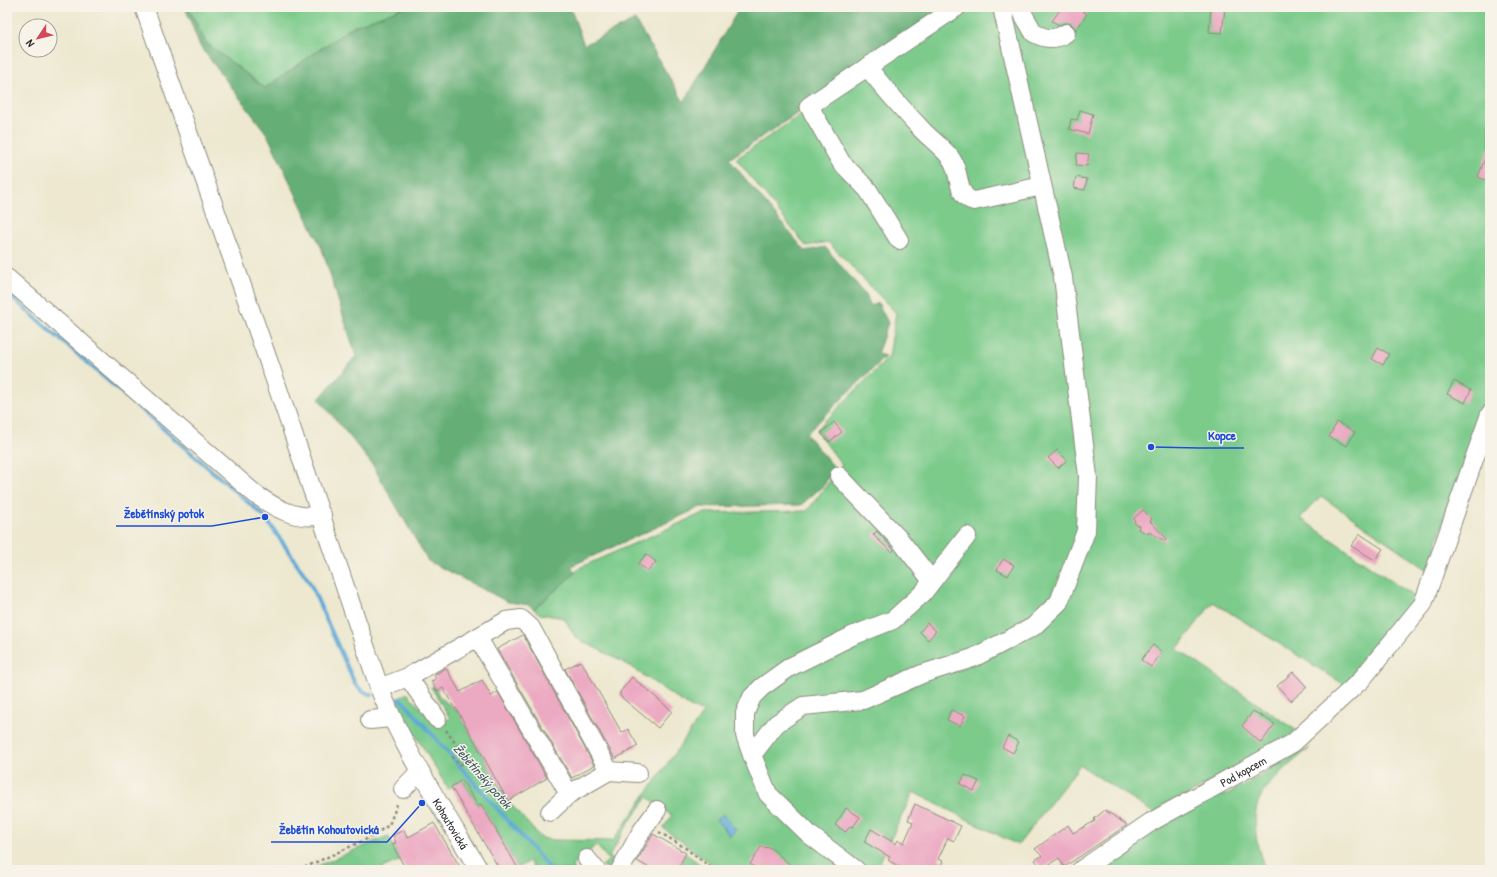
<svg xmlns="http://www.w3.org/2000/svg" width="1497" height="877" font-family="'Patrick Hand',sans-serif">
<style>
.green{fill:#7ccb8b;stroke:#547b5b}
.forest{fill:#65af77;stroke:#486d51}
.water{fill:#5ca9d5;stroke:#446a80}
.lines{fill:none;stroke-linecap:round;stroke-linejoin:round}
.stream{stroke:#5ca9d5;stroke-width:4}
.building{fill:#eca9c2}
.minor-casing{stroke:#8c8a7d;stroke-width:20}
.path{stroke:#8c8a7d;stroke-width:2.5;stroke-dasharray:3 3;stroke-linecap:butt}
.minor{stroke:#fff;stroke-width:18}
.labels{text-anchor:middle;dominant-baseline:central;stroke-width:3;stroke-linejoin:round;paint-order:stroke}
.street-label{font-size:12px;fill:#2b2b2b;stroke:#f7f3e8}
.water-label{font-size:13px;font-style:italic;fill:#3c5766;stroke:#f7f3e8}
.leader{fill:none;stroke:#1d4ed8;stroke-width:1.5}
.callout-dot{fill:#1d4ed8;stroke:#f7f3e8;stroke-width:1.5}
.callout-label{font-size:13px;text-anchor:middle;font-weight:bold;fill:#1d4ed8;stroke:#f7f3e8;stroke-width:3;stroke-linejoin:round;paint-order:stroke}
</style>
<rect width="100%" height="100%" fill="#f7f3e8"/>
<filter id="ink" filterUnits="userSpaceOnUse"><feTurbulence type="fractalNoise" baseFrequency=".025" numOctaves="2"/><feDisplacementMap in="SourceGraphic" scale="8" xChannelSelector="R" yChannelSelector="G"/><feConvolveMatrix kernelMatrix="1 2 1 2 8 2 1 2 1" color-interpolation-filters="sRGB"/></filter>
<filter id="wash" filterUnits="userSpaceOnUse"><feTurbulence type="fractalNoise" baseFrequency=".012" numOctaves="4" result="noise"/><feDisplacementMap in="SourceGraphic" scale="16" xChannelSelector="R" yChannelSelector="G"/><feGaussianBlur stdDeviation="0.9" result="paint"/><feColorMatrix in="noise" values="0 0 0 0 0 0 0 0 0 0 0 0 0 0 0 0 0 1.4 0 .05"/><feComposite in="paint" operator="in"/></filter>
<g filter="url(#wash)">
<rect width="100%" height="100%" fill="#ede8cf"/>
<g class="green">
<polygon points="188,7 405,7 352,27 265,88 206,43"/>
<path d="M958 7H1490V403L1446 514 1428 570 1321 496 1300 518 1419 600 1345 685 1213 602 1177 649 1297 731 1155 814 1080 765 1018 845 913 792 876 870H720L663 828 672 816 648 797 629 822 609 857 617 862C612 867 609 870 602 866L609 860 596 845 572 866 575 870H534L529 861 518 868 481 805 478 806 463 781 448 789 403 714 397 703 398 699 407 693 426 714 444 722 450 718 431 687 434 686 439 696 459 713 508 801 541 838 554 840 613 841 703 713 697 709 690 707 625 663 576 638 564 618 540 614 534 609 581 567 703 513 807 511 842 465 816 430 889 357 896 313 828 242 806 246 736 159Z"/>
<path d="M1310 747C1296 760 1268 781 1260 798 1250 817 1257 852 1266 870H1092L1212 791 1224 796Z"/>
<polygon points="388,836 401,860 382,868 383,870 308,870"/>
<polygon points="686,854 708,870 677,870"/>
</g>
<polygon class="forest" points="185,7 188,7 206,43 265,88 352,27 405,7 570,7 584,45 635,20 684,102 740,7 956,7 729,159 805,251 825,247 866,295 871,306 878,303 888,323 877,354 886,356 806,434 834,467 824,485 801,505 701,507 571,566 575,573 534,609 529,605 508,602 428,561 372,464 319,399 356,356 322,249 280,161 267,134 200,46"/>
<polygon class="water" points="723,814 736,830 730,836 716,820"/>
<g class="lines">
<g class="stream">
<polyline points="7,293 265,517 309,581 355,684 362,691 372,695"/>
<polyline points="398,699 402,700 551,870"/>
</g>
</g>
<g id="blocks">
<g class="building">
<polygon points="1062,7 1077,7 1087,14 1076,30 1071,24 1065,23 1059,25 1052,21"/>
<polygon points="1211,7 1225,8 1222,33 1209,32"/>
<polygon points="1080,110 1093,114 1088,134 1069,129 1071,119 1077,120"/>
<polygon points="1489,148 1490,148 1490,182 1478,177"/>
<polygon points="1077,153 1089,154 1087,166 1076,165"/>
<polygon points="1076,177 1087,179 1085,190 1074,188"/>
<polygon points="1378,348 1389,354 1383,365 1372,359"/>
<polygon points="1454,381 1471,390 1465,403 1447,394"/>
<polygon points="834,422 842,432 829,442 821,433"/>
<polygon points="1337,422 1355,432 1347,446 1329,437"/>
<polygon points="1057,450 1067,460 1058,468 1048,458"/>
<polygon points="1143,510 1152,519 1150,521 1167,539 1165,541 1149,532 1148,534 1138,529 1139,526 1135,524 1134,518"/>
<polygon points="877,531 894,550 892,552 873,535"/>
<polygon points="1360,534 1383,549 1375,560 1351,546"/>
<polygon points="646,554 656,562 648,571 638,564"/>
<polygon points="1003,559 1014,565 1008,576 997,570"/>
<polygon points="927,623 936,631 928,640 920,632"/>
<polygon points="523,635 594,765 572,778 497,649"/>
<polygon points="1153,645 1162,652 1151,667 1141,660"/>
<polygon points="581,661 622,733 628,729 638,746 615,759 565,669"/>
<polygon points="446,668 460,692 482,680 491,696 498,692 547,778 508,801 456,708 455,709 443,688 437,691 431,681 436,679 434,675"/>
<polygon points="1293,672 1307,687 1291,701 1277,686"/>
<polygon points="632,677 672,711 658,728 620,696 620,692"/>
<polygon points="951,710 965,716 960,726 947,720"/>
<polygon points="1253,711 1275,724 1261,743 1242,726"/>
<polygon points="1008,736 1019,742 1013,753 1002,747"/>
<polygon points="965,775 979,781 974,791 960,784"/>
<polygon points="462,780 478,806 481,804 519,870 500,870 451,787"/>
<polygon points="915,804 961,826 954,841 948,838 938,859 943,861 939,870 905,870 888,860 890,857 864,842 871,829 896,844 898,840 904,843 913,822 908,820"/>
<polygon points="846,808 860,817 853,827 850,826 846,832 835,825"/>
<polygon points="1105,810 1127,825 1064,867 1059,858 1042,869 1035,860 1042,856 1035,849 1068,825 1073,833 1095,821 1094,819"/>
<polygon points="434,823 460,867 454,870 406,870 392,844 396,843 393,835 404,830 407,838"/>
<polygon points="653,834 686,853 677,870 653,870 637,861"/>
<polygon points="761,847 771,848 796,870 758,870 750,864"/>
</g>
</g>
</g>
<g filter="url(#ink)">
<use href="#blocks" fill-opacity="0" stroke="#8c8a7d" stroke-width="1"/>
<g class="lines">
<g class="minor-casing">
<g id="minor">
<path id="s1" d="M144 7 274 377 380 690C406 754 444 811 479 870"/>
<path d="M1019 7 1034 33C1045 39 1055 41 1066 33"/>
<path d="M867 67C885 89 904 111 924 132 933 141 946 150 952 160 961 174 956 197 974 201L1042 186"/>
<polyline points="899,240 868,190 841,162 809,106 957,7"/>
<path d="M7 278 255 494C275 508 297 521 322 515"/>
<polyline points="839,476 900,540 932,581"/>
<polyline points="478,638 569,794"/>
<polyline points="408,677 437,719"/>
<polyline points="379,688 408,677 506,621 521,619 531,628 609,771"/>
<polyline points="370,720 392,718"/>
<polyline points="752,755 745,735 745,713 752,697 762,687 790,667 852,636 893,620 923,593 967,536"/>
<polyline points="403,789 420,771"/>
<polyline points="550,812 569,794 609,771 638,773"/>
<polyline points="587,859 596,870"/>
<polyline points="620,870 641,832 657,810"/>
<polyline points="856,870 810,835 768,794 752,755 776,724 803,706 863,700 922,674 973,658 1033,627 1059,602 1086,531 1088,476 1063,277 1002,7"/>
<path id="s2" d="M1081 870 1151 822 1293 743 1361 680 1423 604 1490 414"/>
</g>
</g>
<g class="path">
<polyline points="446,730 467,760 460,765 452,756"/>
<polyline points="659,832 684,847 714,870"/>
<polyline points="299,870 369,838 389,825 398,802"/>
</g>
<use href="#minor" class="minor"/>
</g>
</g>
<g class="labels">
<g class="street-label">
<text stroke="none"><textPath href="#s2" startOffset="190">Pod kopcem</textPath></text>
<text stroke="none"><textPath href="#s1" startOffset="874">Kohoutovická</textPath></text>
</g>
<g class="water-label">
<text transform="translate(483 776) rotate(49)">Žebětínský potok</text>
</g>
</g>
<path class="leader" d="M1151 447L1200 448H1244M265 517L212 526H116M422 803L387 842H271"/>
<g class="callout-dot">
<circle cx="1151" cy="447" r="4"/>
<circle cx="265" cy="517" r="4"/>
<circle cx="422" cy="803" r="4"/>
</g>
<g class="callout-label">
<text x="1222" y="440">Kopce</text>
<text x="164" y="518">Žebětínský potok</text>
<text x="329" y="834">Žebětín Kohoutovická</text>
</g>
<rect width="1497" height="877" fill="none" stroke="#f7f3e8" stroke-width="24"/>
<g transform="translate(38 38) rotate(235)"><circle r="19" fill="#f7f3e8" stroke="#a5a39c"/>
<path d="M0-3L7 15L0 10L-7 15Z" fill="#d1495b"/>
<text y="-6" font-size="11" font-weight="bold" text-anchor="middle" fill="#2b2b2b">N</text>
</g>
</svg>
